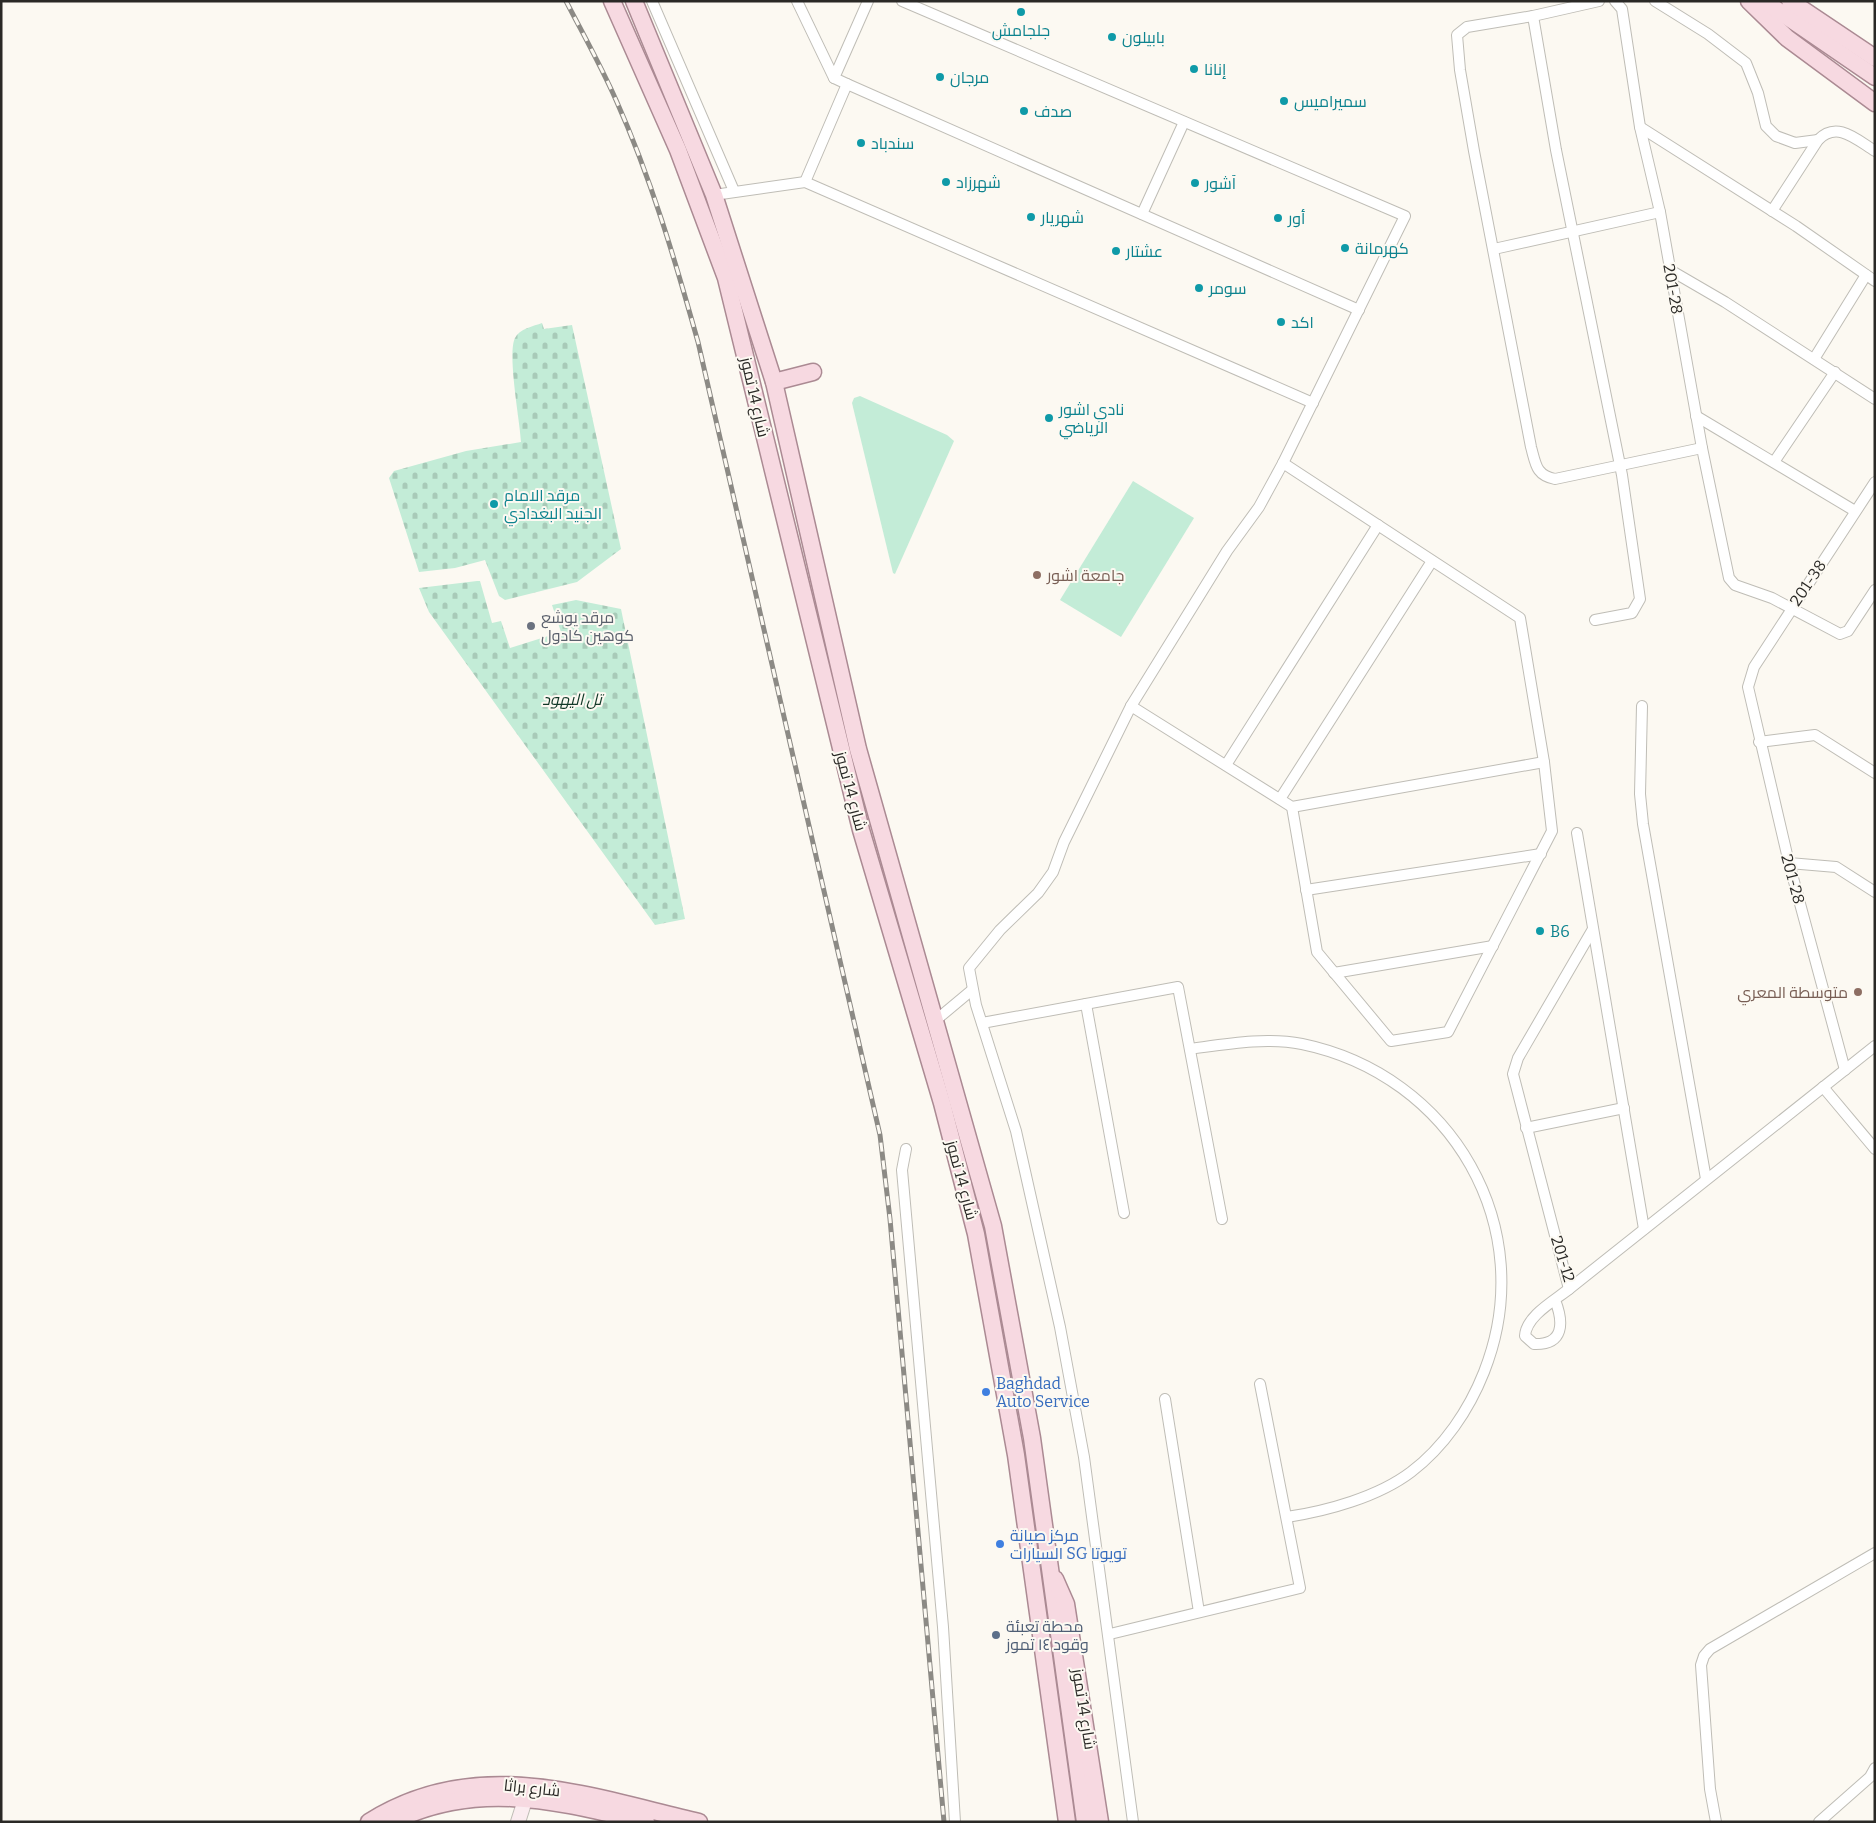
<svg xmlns="http://www.w3.org/2000/svg" width="1876" height="1823" font-family="Bitter,Cairo,serif">
<style>
.grass{fill:#c3ecd7}
.cemetery{fill:url(#cemetery-stones)}
.lines{fill:none;stroke-linecap:round;stroke-linejoin:round}
.street-casing{stroke:#bfbdb6;stroke-width:12}
.secondary-casing{stroke:#bfbdb6;stroke-width:16}
.primary-casing{stroke:#ab8a93;stroke-width:19}
.street{stroke:#fff;stroke-width:10}
.secondary{stroke:#fbecf0;stroke-width:14}
.primary{stroke:#f7d9e1;stroke-width:16}
.rail-casing{stroke:#8c8a85;stroke-width:5}
.rail{stroke:#fcf9f2;stroke-width:3;stroke-dasharray:9;stroke-linecap:butt}
.culture-dot{fill:#0f9aa8;stroke:#fcf9f2;stroke-width:2}
.education-dot{fill:#8d6e63;stroke:#fcf9f2;stroke-width:2}
.worship-dot{fill:#6b7280;stroke:#fcf9f2;stroke-width:2}
.shop-dot{fill:#3f7fe0;stroke:#fcf9f2;stroke-width:2}
.service-dot{fill:#5c6f8a;stroke:#fcf9f2;stroke-width:2}
.labels{text-anchor:middle;dominant-baseline:central;stroke-width:4;stroke-linejoin:round;paint-order:stroke}
.culture-label{font-size:16px;fill:#0d838f;stroke:#fcf9f2;text-anchor:start}
.street-label{font-size:16px;fill:#2a2926;stroke:#fcf9f2}
.education-label{font-size:16px;fill:#785e54;stroke:#fcf9f2;text-anchor:start}
.worship-label{font-size:16px;fill:#5b616d;stroke:#fcf9f2;text-anchor:start}
.park-label{font-size:16px;font-style:italic;fill:#103827;stroke:#fcf9f2}
.shop-label{font-size:16px;fill:#366cbe;stroke:#fcf9f2;text-anchor:start}
.service-label{font-size:16px;fill:#4e5e75;stroke:#fcf9f2;text-anchor:start}
</style>
<defs>
<pattern id="cemetery-stones" width="16" height="16" patternUnits="userSpaceOnUse" patternTransform="scale(1.25)"><rect width="16" height="16" fill="#c3ecd7"/><path d="M2 7V4a2 2 0 0 1 4 0v3zM10 15v-3a2 2 0 0 1 4 0v3z" fill="#a8cab8"/></pattern>
</defs>
<rect width="100%" height="100%" fill="#fcf9f2"/>
<g class="grass">
<polygon points="860,396 947,435 954,441 895,574 893,573 852,403 854,398"/>
<polygon points="1133,481 1194,518 1121,637 1060,600"/>
</g>
<g class="cemetery">
<path d="M542 323 544 329 572 325 621 549 577 582 505 600 499 596 485 560 455 568 419 572 389 478 394 471 466 451 521 442C520 421 507 354 515 338 519 329 534 326 542 323Z"/>
<polygon points="477,581 480,581 492,623 501,621 510,648 561,632 552,605 576,600 621,609 685,919 655,925 429,612 419,588"/>
</g>
<g class="lines">
<g class="street-casing">
<g id="street">
<polyline points="652,1 734,191"/>
<polyline points="797,1 834,78"/>
<polyline points="902,1 1405,216 1283,463 1259,507 1227,551 1131,706 1064,842 1053,872 1038,893 1000,930 969,968 976,1005 1016,1131 1060,1327 1084,1457 1133,1822"/>
<path d="M1599 1 1533 16 1467 27 1457 35 1460 70 1474 151 1531 447C1536 465 1536 475 1555 479L1702 448"/>
<polyline points="1615,1 1622,9 1640,127 1660,212 1702,448 1729,578 1735,585 1772,598 1840,634 1848,631 1875,590"/>
<polyline points="1655,1 1708,34 1746,63 1758,93 1766,126 1776,136 1795,143 1818,140"/>
<polyline points="1533,16 1556,150 1622,475 1640,599 1632,613 1595,620"/>
<polyline points="847,84 834,78 868,1"/>
<polyline points="1640,127 1796,226 1875,281"/>
<polyline points="805,182 847,84 1359,310"/>
<polyline points="714,195 805,182 1313,403"/>
<path d="M1772 211 1818 140C1837 120 1857 140 1875 151"/>
<polyline points="1142,214 1184,122"/>
<polyline points="1494,249 1660,212"/>
<polyline points="1670,270 1725,302 1875,399"/>
<polyline points="1814,359 1866,275"/>
<polyline points="1696,416 1855,511"/>
<polyline points="1774,462 1835,372"/>
<polyline points="1283,463 1520,618 1544,762 1552,831 1448,1032 1391,1041 1317,952 1292,807"/>
<polyline points="1131,706 1292,807 1544,762"/>
<polyline points="1642,706 1640,794 1643,824 1706,1179"/>
<polyline points="1759,742 1815,735 1875,773"/>
<polyline points="1226,765 1378,525"/>
<polyline points="1280,799 1432,561"/>
<polyline points="1577,833 1644,1229"/>
<polyline points="1789,863 1836,867 1875,892"/>
<polyline points="1306,890 1541,854"/>
<polyline points="1593,929 1518,1058 1513,1074 1569,1289 1875,1046"/>
<polyline points="1334,973 1493,946"/>
<polyline points="1086,1004 1124,1213"/>
<polyline points="936,1020 972,990"/>
<polyline points="982,1023 1178,987 1222,1219"/>
<path d="M1190 1049C1227 1044 1265 1037 1302 1044 1452 1075 1541 1228 1484 1372 1469 1410 1444 1447 1411 1472 1378 1497 1327 1511 1287 1517"/>
<polyline points="1845,1070 1789,863 1748,687 1754,667 1875,482"/>
<polyline points="1823,1087 1875,1149"/>
<polyline points="1526,1128 1624,1108"/>
<polyline points="906,1149 902,1170 943,1627 955,1822"/>
<path d="M1555 1300C1564 1323 1564 1345 1534 1344L1525 1336C1526 1316 1554 1301 1569 1289"/>
<polyline points="1165,1399 1199,1612"/>
<polyline points="1110,1634 1300,1588 1260,1384"/>
<polyline points="1716,1822 1710,1789 1701,1665 1704,1656 1710,1649 1875,1553"/>
<polyline points="1819,1822 1870,1777 1875,1768"/>
</g>
</g>
<g class="secondary-casing">
<polyline id="secondary" points="518,1822 526,1797"/>
</g>
<g class="primary-casing">
<g id="primary">
<polyline points="612,1 678,150 726,278 861,830 942,1103 976,1234 1016,1455 1067,1822"/>
<polyline points="634,1 714,195 774,382 858,749 993,1226 1032,1438 1085,1822"/>
<polyline points="1749,1 1787,38 1875,103"/>
<polyline points="1764,1 1875,77"/>
<polyline points="1790,1 1875,58"/>
<polyline points="774,382 813,372"/>
<polyline points="1055,1579 1066,1604 1100,1822"/>
<path d="M369 1822C477 1754 586 1796 699 1822"/>
<path d="M392 1822C478 1779 559 1802 646 1822"/>
</g>
</g>
<use href="#street" class="street"/>
<use href="#secondary" class="secondary"/>
<use href="#primary" class="primary"/>
<g class="rail-casing">
<path id="rail" d="M566 1C583 34 601 66 616 100 651 178 675 260 698 342L880 1135 890 1219 944 1822"/>
</g>
<use href="#rail" class="rail"/>
</g>
<g class="culture-dot">
<circle cx="1021" cy="12" r="5"/>
<circle cx="1112" cy="37" r="5"/>
<circle cx="1194" cy="69" r="5"/>
<circle cx="940" cy="77" r="5"/>
<circle cx="1284" cy="101" r="5"/>
<circle cx="1024" cy="111" r="5"/>
<circle cx="861" cy="143" r="5"/>
<circle cx="946" cy="182" r="5"/>
<circle cx="1195" cy="183" r="5"/>
<circle cx="1031" cy="217" r="5"/>
<circle cx="1278" cy="218" r="5"/>
<circle cx="1345" cy="248" r="5"/>
<circle cx="1116" cy="251" r="5"/>
<circle cx="1199" cy="288" r="5"/>
<circle cx="1281" cy="322" r="5"/>
<circle cx="1049" cy="418" r="5"/>
<circle cx="494" cy="504" r="5"/>
<circle cx="1540" cy="931" r="5"/>
</g>
<g class="education-dot">
<circle cx="1037" cy="575" r="5"/>
<circle cx="1858" cy="992" r="5"/>
</g>
<circle class="worship-dot" cx="531" cy="626" r="5"/>
<g class="shop-dot">
<circle cx="986" cy="1392" r="5"/>
<circle cx="1000" cy="1544" r="5"/>
</g>
<circle class="service-dot" cx="996" cy="1635" r="5"/>
<g class="labels">
<g class="culture-label">
<text x="1021" y="30" text-anchor="middle">جلجامش</text>
<text x="1122" y="37">بابيلون</text>
<text x="1204" y="69">إنانا</text>
<text x="950" y="77">مرجان</text>
<text x="1294" y="101">سميراميس</text>
<text x="1034" y="111">صدف</text>
<text x="871" y="143">سندباد</text>
<text x="956" y="182">شهرزاد</text>
<text x="1205" y="183">آشور</text>
<text x="1041" y="217">شهريار</text>
<text x="1288" y="218">أور</text>
<text x="1355" y="248">كهرمانة</text>
<text x="1126" y="251">عشتار</text>
<text x="1209" y="288">سومر</text>
<text x="1291" y="322">اكد</text>
<text x="1059" y="409">نادي اشور<tspan x="1059" dy="18">الرياضي</tspan></text>
<text x="504" y="495">مرقد الامام<tspan x="504" dy="18">الجنيد البغدادي</tspan></text>
<text x="1550" y="931">B6</text>
</g>
<g class="street-label">
<text transform="translate(1673 289) rotate(80)">201-28</text>
<text transform="translate(755 397) rotate(77)">شارع 14 تموز</text>
<text transform="translate(1808 583) rotate(-56)">201-38</text>
<text transform="translate(851 791) rotate(75)">شارع 14 تموز</text>
<text transform="translate(1793 879) rotate(75)">201-28</text>
<text transform="translate(962 1180) rotate(75)">شارع 14 تموز</text>
<text transform="translate(1563 1259) rotate(73)">201-12</text>
<text transform="translate(1084 1709) rotate(81)">شارع 14 تموز</text>
<text transform="translate(532 1788) rotate(6)">شارع براثا</text>
</g>
<g class="education-label">
<text x="1047" y="575">جامعة اشور</text>
<text x="1848" y="992" text-anchor="end">متوسطة المعري</text>
</g>
<g class="worship-label">
<text x="541" y="617">مرقد يوشع<tspan x="541" dy="18">كوهين كادول</tspan></text>
</g>
<g class="park-label">
<text x="572" y="699">تل اليهود</text>
</g>
<g class="shop-label">
<text x="996" y="1383">Baghdad<tspan x="996" dy="18">Auto Service</tspan></text>
<text x="1010" y="1535">مركز صيانة<tspan x="1010" dy="18">السيارات SG تويوتا</tspan></text>
</g>
<g class="service-label">
<text x="1006" y="1626">محطة تعبئة<tspan x="1006" dy="18">وقود ١٤ تموز</tspan></text>
</g>
</g>
<rect width="1876" height="1823" fill="none" stroke="#2a2926" stroke-width="5"/>
</svg>
